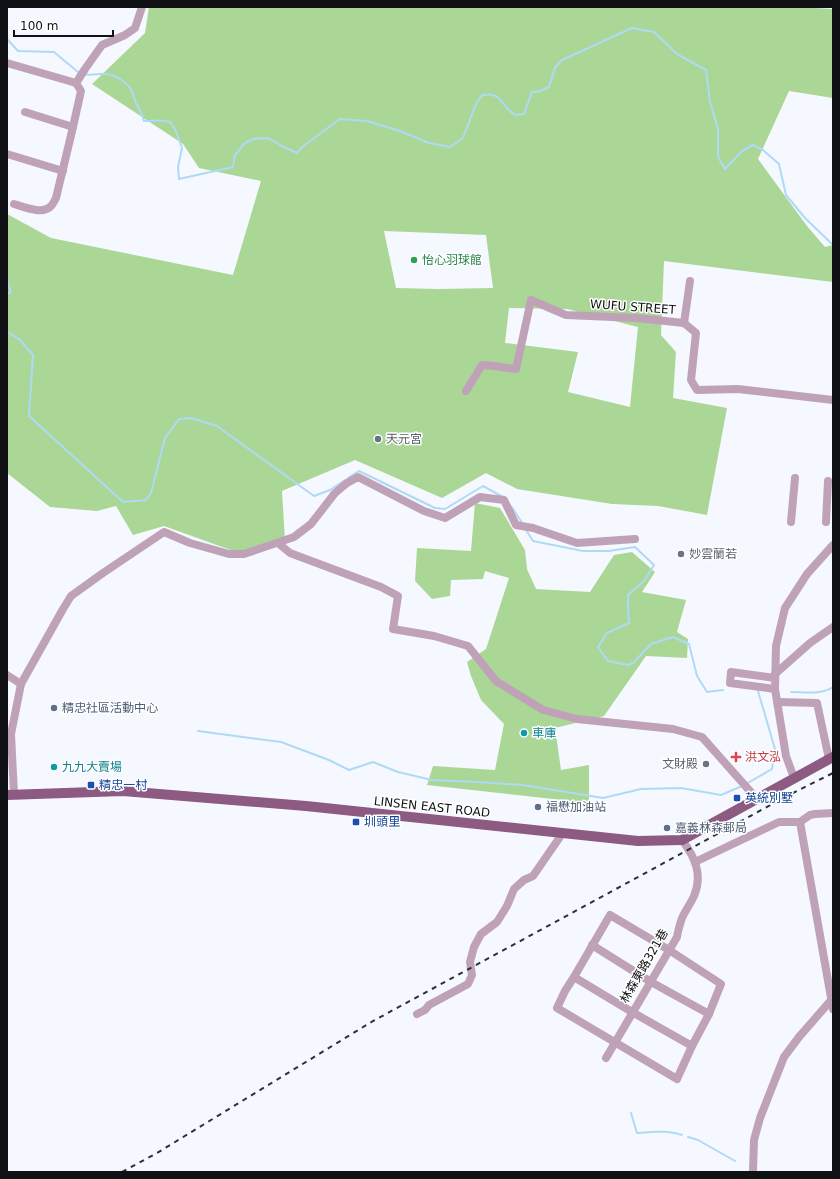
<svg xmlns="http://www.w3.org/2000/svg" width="840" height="1179" font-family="'DejaVu Sans','Noto Sans TC',sans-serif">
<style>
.forest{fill:#aad795;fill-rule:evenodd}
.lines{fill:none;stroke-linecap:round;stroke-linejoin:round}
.stream{stroke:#aedaf6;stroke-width:2}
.minor{stroke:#c0a2b8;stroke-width:8}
.major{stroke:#8d5a81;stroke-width:10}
.rail{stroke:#2f3034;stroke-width:2;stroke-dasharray:5 5;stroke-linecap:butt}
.leisure-dot{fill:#2e9e5b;stroke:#fff;stroke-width:1.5}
.worship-dot{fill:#6b7280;stroke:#fff;stroke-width:1.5}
.service-dot{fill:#5c6f8a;stroke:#fff;stroke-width:1.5}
.culture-dot{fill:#0f9aa8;stroke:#fff;stroke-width:1.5}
.health-dot{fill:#e0444e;stroke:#fff;stroke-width:1.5}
.transit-dot{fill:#1a4fb4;stroke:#fff;stroke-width:1.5}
.labels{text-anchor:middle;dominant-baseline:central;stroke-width:3;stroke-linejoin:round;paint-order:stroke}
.leisure-label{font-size:12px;fill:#27864d;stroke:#fff;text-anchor:start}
.street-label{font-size:12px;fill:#101114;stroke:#fff}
.worship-label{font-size:12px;fill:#5b616d;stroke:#fff;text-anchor:start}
.service-label{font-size:12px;fill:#4e5e75;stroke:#fff;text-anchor:start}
.culture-label{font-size:12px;fill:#0d838f;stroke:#fff;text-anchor:start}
.health-label{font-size:12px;fill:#be3a42;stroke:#fff;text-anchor:start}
.transit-label{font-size:12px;fill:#164399;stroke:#fff;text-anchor:start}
</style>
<rect width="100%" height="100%" fill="#f6f8ff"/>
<g class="forest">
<path d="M149 7H797L833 9V98L789 91 758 159 807 226 825 247 833 245V282L664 261 661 335 676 352 673 398 727 408 707 515 658 506 612 504 517 489 486 473 442 498 355 460 282 491 285 540 239 553 164 526 133 535 116 506 97 511 50 507 7 473V214L51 238 233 275 261 181 199 168 183 144 92 84 145 33ZM384 231 486 235 493 288 439 289 396 288ZM509 308 567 309 638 327 630 407 568 392 578 352 505 343Z"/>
<polygon points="475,503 500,508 525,550 527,569 536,589 590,592 614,555 632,552 655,572 642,592 686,600 677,632 688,639 687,658 646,656 604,716 555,728 561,770 589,765 589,803 427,785 433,766 495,770 504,724 481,700 471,676 467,662 486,649 509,578 485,571 483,579 451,580 450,596 432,599 415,581 417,548 471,551"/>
</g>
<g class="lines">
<g class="stream">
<polyline points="7,39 18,51 54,52 78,72 80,73"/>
<path d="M84 74C92 76 99 73 106 74 116 75 127 82 132 91 134 95 134 99 136 103 139 109 142 114 144 121 153 121 161 119 170 122L176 131 182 148 178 167 179 179 233 167 235 155 245 143 253 139 268 138 282 146 297 153 302 147 340 119 367 121 400 131 429 143 450 147 463 138 476 104 482 95C503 91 501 107 515 115L524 114 532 92 540 91 549 87 555 68 562 60 632 28 654 32 677 54 706 70 710 102 718 129V157L725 169 742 151 753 145 763 150 779 164 786 195 805 218 833 245"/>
<polyline points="7,280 11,292 7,294"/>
<polyline points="7,332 19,339 33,355 29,416 123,502 146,500 151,493 165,438 179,419 191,418 217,426 314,496 330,490 345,480"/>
<polyline points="348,478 359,471 435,508 445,509 483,486 503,497"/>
<polyline points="511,506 523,524"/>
<polyline points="526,530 533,541 583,551 609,551 635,547 654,565 644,581 628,595 628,609 629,623 607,633 598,647 608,661 628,665 633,663 651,644 673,637 689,644 697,676 707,692 723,690"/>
<path d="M791 692C804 692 822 695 833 687"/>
<polyline points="198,731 281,742 329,760 349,770 373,762 398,772 432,780 478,782 523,785 603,798 641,789 681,788 721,795 742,786"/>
<polyline points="746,784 772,769 775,749 758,691"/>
<path d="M631 1113 637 1133C651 1132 668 1130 682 1135"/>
<polyline points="688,1137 698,1140 735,1161"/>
</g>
<g class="minor">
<polyline points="7,63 76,83 85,69 102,45 125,35 135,28 142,7"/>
<polyline points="25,112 73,127"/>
<polyline points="7,154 63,171"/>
<path d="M14 204C24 207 43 215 51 206 53 204 55 200 56 198L73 127 81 91 76 83"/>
<polyline points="684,323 690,281"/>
<polyline points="466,391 482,365 494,366 516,369 531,300 566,315 636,318 684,323 696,333 691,380 697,390 738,389 833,400"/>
<polyline points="791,522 795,478"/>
<polyline points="826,522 828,481"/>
<polyline points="278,543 290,553 381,587 398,596 393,629 434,636 468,646 496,681 543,710 577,719 673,729 702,737 757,799"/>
<polyline points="775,674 810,643 833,627"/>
<polyline points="7,675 21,684"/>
<polyline points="775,689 730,683 731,672 775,678"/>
<polyline points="778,702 817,703 829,759"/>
<polyline points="794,778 786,756 775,689 776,646 785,608 807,574 833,545"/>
<polyline points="14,794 11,734 21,684 63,609 71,596 103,573 164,532 190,543 229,554 244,554 294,537 311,524 335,493 347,483 358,477 424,511 445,518 480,497 504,500 516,525 533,528 577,543 635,539"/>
<polyline points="800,822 833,1009"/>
<polyline points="695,862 779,822 800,822 810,815 815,814 833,813"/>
<polygon points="610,915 669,950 721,984 709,1014 692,1046 677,1079 557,1008 565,991 574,977"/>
<polyline points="592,945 651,982 709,1014"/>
<polyline points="574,977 632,1012 692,1046"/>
<polyline points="417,1014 425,1010 429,1005 468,984 472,975 470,962 474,947 481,934 497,922 507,906 514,889 524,880 533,876 562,834"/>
<path d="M606 1058 677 937C678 930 680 924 682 918 685 911 691 903 694 896 703 875 695 857 682 840"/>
<polyline points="753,1172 754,1140 760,1118 784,1057 799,1037 833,998"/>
</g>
<polyline class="major" points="7,795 123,791 306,806 638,841 682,840 833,757"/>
<polyline class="rail" points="122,1172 157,1153 373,1021 789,795 833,773"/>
</g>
<circle class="leisure-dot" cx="414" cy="260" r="4"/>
<g class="worship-dot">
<circle cx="378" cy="439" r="4"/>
<circle cx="681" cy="554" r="4"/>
<circle cx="706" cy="764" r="4"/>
</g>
<g class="service-dot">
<circle cx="54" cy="708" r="4"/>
<circle cx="538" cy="807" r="4"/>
<circle cx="667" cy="828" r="4"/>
</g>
<g class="culture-dot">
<circle cx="524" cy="733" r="4"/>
<circle cx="54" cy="767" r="4"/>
</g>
<path class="health-dot" d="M734 751h4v4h4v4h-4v4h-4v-4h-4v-4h4z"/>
<g class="transit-dot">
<rect x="87" y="781" width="8" height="8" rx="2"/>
<rect x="733" y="794" width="8" height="8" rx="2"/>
<rect x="352" y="818" width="8" height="8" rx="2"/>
</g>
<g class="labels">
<g class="leisure-label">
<text x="422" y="260">怡心羽球館</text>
</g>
<g class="street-label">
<text transform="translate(633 307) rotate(4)">WUFU STREET</text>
<text transform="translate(432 807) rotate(6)">LINSEN EAST ROAD</text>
<text transform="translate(644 966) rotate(-60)">林森東路321巷</text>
</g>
<g class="worship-label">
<text x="386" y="439">天元宮</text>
<text x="689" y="554">妙雲蘭若</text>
<text x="698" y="764" text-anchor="end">文財殿</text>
</g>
<g class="service-label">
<text x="62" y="708">精忠社區活動中心</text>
<text x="546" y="807">福懋加油站</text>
<text x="675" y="828">嘉義林森郵局</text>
</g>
<g class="culture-label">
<text x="532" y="733">車庫</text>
<text x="62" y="767">九九大賣場</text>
</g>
<g class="health-label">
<text x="745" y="757">洪文泓</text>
</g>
<g class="transit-label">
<text x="99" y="785">精忠一村</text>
<text x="745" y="798">英統別墅</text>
<text x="364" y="822">圳頭里</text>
</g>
</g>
<rect width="840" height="1179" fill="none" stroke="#101114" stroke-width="16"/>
<path d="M14 30v6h99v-6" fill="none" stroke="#101114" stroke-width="2"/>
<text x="20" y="30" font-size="12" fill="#101114" stroke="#ffffff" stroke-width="3" paint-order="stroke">100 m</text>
</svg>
